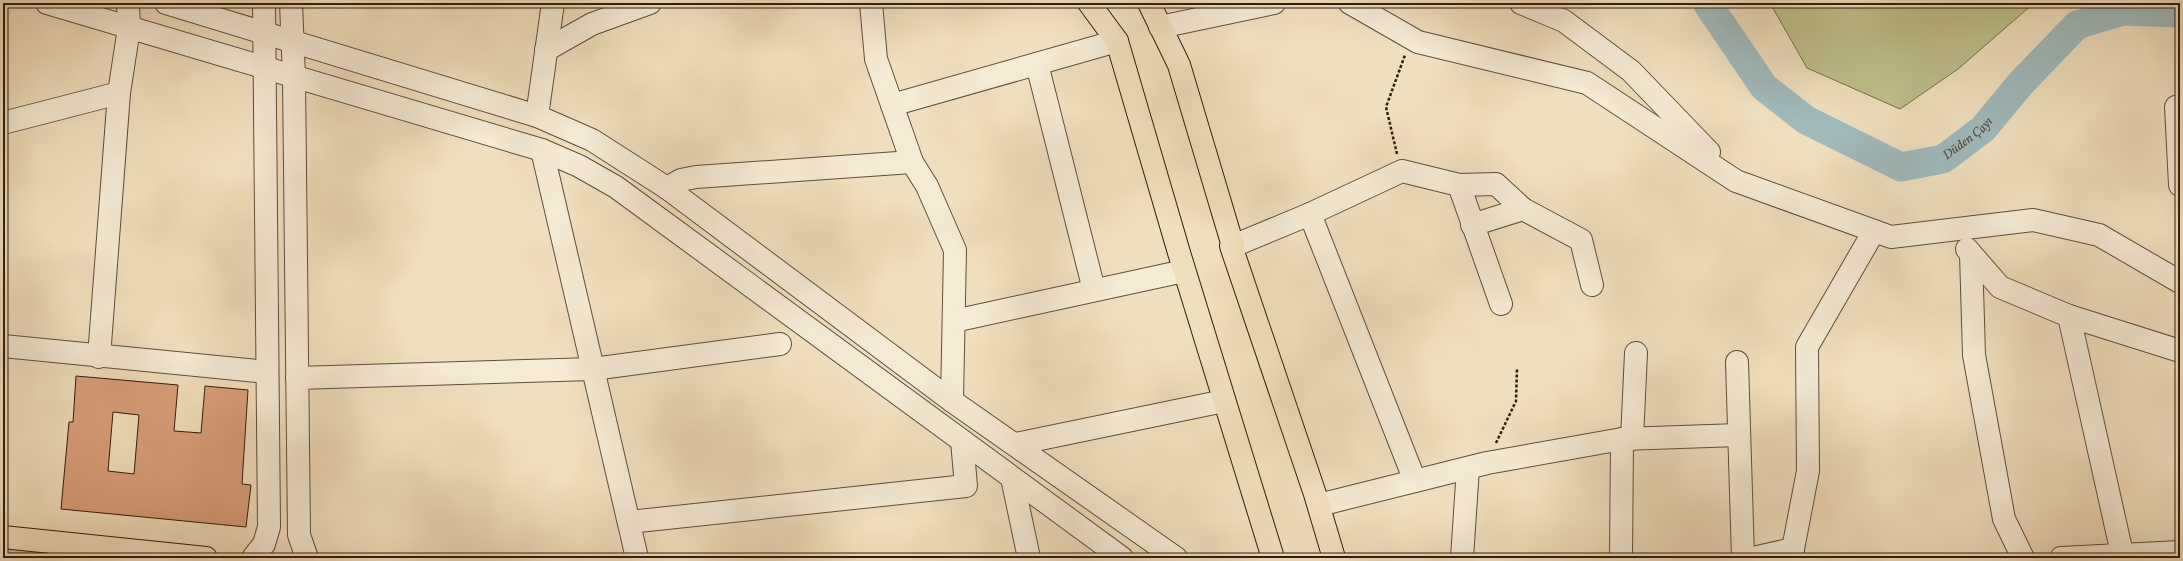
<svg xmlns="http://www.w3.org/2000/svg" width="2183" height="561" font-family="Vollkorn,serif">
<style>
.green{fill:#bfc08d;stroke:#786e4e}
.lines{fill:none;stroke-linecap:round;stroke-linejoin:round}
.river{stroke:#a0babc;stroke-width:29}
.building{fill:#d99e7b;stroke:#311c0e;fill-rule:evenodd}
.minor-casing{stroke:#614d3a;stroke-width:24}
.major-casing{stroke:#311c0e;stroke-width:24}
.path{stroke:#311c0e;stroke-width:2.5;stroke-dasharray:3 2;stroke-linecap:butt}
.minor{stroke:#f5ead4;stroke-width:22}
.major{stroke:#f0dfbd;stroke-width:22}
.labels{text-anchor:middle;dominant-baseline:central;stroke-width:3.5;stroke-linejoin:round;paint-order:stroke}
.water-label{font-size:13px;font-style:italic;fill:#524b42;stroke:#f5ead4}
</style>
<rect width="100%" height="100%" fill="#f0dfbd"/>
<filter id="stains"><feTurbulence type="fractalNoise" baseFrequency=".005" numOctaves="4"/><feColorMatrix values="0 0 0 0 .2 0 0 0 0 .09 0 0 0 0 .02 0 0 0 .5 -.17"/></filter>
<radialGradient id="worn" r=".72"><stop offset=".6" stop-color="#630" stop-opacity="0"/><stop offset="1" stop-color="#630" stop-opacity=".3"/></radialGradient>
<g class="green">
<polygon points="1770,3 2034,3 1958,69 1900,109 1807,68"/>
<polygon points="3,548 94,558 3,558"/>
</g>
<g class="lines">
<path class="river" id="s1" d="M1707 3 1764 87 1806 120 1901 167 1943 159 1983 129 2021 83 2077 25 2123 11 2180 13"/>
</g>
<path class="building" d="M76 376 178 385 174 431 201 433 205 386 248 390 242 484 251 485 246 527 61 509 69 422H73ZM113 412 139 415 134 474 108 471Z"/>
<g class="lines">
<g class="minor-casing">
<g id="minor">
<polyline points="47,3 542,150 579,166 616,187 1122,558"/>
<polyline points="166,3 537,116 592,140 667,188 952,401 1176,558"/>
<polyline points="291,3 294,77 299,535 307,558"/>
<polyline points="871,3 876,59 912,162 927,186 955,250 952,401"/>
<polyline points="1350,3 1418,42 1587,83 1736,181 1891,237 2033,220 2099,235 2180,282"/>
<polyline points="1521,3 1564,21 1631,71 1709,152"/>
<polyline points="1160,27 1274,3"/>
<polyline points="546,50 592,24 650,3"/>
<polyline points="1037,64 1094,290"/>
<polyline points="892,105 1117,41"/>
<polyline points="2176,107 2180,185"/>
<polyline points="537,116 553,3"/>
<polyline points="3,123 119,93"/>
<polyline points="542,150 637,558"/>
<polyline points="1459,185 1496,184 1523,209 1581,240 1592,285"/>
<polyline points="667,188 681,180 696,177 912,162"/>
<polyline points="1310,214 1402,171 1459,185 1501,304"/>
<polyline points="1472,225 1523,209"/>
<polyline points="1233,246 1310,214 1415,481"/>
<polyline points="1967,249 2000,287 2069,316 2180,351"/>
<polyline points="1971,254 1974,355 2004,519 2023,558"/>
<polyline points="2069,316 2123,558"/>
<polyline points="954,321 1184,271"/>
<polyline points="3,346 267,372"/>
<polyline points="99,357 119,93 129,28 128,3"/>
<polyline points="1737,362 1743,558"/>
<polyline points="297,378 593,369 780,344"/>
<polyline points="1622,439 1739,435"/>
<polyline points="1632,439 1636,353"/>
<polyline points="1016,444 1224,401"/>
<polyline points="1012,478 1029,558"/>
<polyline points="1319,505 1487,463 1622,439 1621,558"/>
<polyline points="629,522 966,486 962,441"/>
<polyline points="1793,549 1808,471 1807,347 1874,231"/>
<polyline points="253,558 264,544 269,527 264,3"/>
<polyline points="1462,558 1468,468"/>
<polyline points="1753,558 1793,549 1793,558"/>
<polyline points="2061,558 2180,552"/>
</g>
</g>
<g class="major-casing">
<g id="major">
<polyline points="1089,3 1117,41 1180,256 1273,558"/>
<polyline points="1149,3 1179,65 1233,246 1231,246 1315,494 1334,558"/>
<polyline points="3,537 206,558"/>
</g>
</g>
<g class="path">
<polyline points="1397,154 1386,107 1405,55"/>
<polyline points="1496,443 1516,401 1517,368"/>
</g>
<use href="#minor" class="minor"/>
<use href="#major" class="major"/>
</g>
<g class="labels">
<g class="water-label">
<text stroke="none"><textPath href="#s1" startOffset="336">Düden Çayı</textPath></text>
</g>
</g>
<rect width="2183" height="561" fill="none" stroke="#f0dfbd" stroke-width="16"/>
<rect x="4" y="4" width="2175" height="553" fill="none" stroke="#311c0e" stroke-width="2"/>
<rect x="8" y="8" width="2167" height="545" fill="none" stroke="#311c0e"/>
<rect width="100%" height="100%" filter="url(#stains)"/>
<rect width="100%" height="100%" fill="url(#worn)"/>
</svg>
